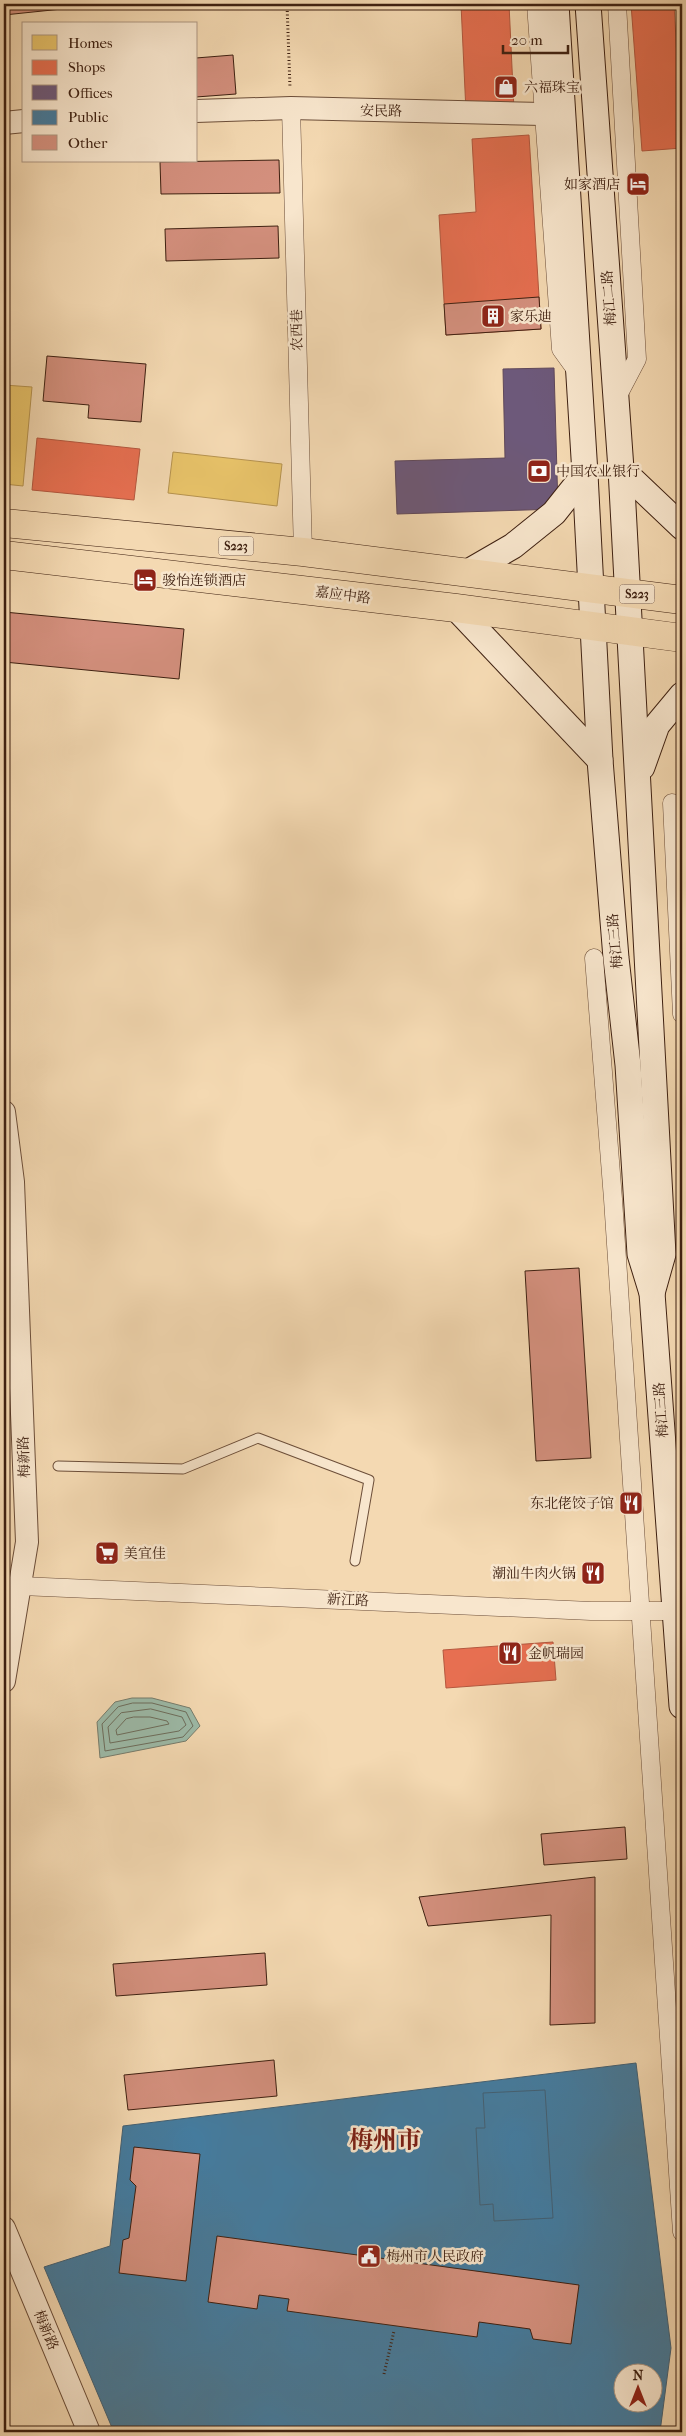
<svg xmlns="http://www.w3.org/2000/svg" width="686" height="2436" font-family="'IM FELL French Canon','Noto Serif SC',serif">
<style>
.water{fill:#9cbaa8;stroke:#767c6c}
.homes{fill:#e9c46a;stroke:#b6934f}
.shops{fill:#e76f51;stroke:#b4573e}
.offices{fill:#6d597a;stroke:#5f485a}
.public{fill:#457b9d;stroke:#436073;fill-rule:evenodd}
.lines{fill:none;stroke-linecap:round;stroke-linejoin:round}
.shore{stroke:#6d6d5c;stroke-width:1}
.building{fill:#d4907e;stroke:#3e2011}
.service-casing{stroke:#6c4e39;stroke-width:11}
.minor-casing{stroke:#6c4e39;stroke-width:19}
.tertiary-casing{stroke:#6c4e39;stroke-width:24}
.secondary-casing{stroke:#3e2011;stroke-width:27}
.primary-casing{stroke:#3e2011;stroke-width:29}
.path{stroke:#3e2011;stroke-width:3;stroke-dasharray:1 2.5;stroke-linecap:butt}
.service{stroke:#f8e6cd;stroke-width:9}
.minor{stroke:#f8e6cd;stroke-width:18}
.tertiary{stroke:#f8e6cd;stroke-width:22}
.secondary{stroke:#f8e6cd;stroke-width:25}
.primary{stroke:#f4d9b2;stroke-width:28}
.labels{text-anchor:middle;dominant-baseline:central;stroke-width:5;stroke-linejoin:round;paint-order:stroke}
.shield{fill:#f8e6cd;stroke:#765b49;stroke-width:1}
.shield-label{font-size:12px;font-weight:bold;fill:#3e2011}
.poi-label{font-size:14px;fill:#3e2011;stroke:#f8e6cd;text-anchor:start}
.street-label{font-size:14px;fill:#3e2011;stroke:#f8e6cd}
.town-label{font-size:24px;font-weight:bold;fill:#7a1f14;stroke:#f8e6cd}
</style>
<rect width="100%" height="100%" fill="#f4d9b2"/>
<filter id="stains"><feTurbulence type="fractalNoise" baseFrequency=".004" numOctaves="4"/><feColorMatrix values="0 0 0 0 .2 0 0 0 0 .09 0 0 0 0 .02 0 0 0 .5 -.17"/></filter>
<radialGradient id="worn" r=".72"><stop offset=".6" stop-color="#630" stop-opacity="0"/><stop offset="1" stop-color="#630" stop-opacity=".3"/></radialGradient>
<polygon class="water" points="132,1698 152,1698 190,1708 200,1726 186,1741 100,1758 97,1722 115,1702"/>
<g class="homes">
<polygon points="4,385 32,387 23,486 4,484"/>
<polygon points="173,452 282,464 277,506 168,493"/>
</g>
<g class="shops">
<polygon points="461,4 509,4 514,110 466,112"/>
<polygon points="631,4 674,4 682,148 642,151"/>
<polygon points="529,135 541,329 446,335 439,215 476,212 472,139"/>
<polygon points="37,438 140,449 134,500 32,490"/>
<polygon points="553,1642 556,1680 446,1688 443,1650"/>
</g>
<polygon class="offices" points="554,368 558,509 397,514 395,461 505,458 503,369"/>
<g class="public">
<path d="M636 2063 671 2348 660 2432H124L113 2430 44 2267 110 2246 123 2126ZM624 2374H654V2404H624Z"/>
<polygon points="545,2090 553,2218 494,2221 493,2204 480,2205 476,2128 485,2128 483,2093"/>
</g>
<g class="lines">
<g class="shore">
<polygon points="133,1703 152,1703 186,1712 193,1726 183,1737 105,1751 102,1724 118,1707"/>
<polygon points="151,1709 182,1717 186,1725 179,1731 110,1743 108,1727 121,1713"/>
<polygon points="134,1717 150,1717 167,1721 169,1724 117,1735 116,1730 126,1719"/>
</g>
</g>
<g class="building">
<polygon points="4,4 110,4 4,15"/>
<polygon points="233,55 236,94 196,97 196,58"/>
<polygon points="279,160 280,193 161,194 160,162"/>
<polygon points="278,226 279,258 166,261 165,229"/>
<polygon points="539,297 541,329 446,335 444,304"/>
<polygon points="47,356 146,364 141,422 88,418 89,405 43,401"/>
<polygon points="4,612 184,629 179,679 4,662"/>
<polygon points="579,1268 591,1458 536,1461 525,1271"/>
<polygon points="625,1827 627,1859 544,1865 541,1834"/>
<polygon points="595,1877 595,2023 550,2025 551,1915 428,1926 419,1897"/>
<polygon points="265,1953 267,1985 116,1996 113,1964"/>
<polygon points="274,2060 277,2096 128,2110 124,2075"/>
<polygon points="134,2147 200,2154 186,2281 119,2273 123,2240 129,2238 136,2186 130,2180"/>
<polygon points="217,2236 579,2285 571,2344 533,2339 530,2329 479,2322 477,2337 287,2311 289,2299 259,2295 257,2309 208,2302"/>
</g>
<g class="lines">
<g class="service-casing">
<polyline id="service" points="58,1466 183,1469 258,1438 369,1480 355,1561"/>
</g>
<g class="minor-casing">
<g id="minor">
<polyline points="536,4 561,349 579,374"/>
<polyline points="291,108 303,552"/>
<polyline points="616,399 637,359 617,4"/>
<polyline points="672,803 682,1014"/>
<polyline points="594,958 613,1199 682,2232"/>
<polyline points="4,1588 21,1586 591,1611 676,1611"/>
</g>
</g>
<g class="tertiary-casing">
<g id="tertiary">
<polyline points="196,111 291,108 543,114 563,126"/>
<polyline points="4,123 24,121"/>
<polyline points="4,1112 13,1182 27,1542 4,1681"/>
<polyline points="4,2228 89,2432"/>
</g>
</g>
<g class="secondary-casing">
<g id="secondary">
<polyline points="556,4 585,474 600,760 616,958 628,1065 640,1254 652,1293 682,1706"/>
<polyline points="588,4 621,469 663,1254 652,1293"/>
<polyline points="621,469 682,527"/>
<polyline points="468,572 513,546 554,513 585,474"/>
<polyline points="456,608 600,760"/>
<polyline points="642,767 657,725 682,695"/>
</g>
</g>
<g class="primary-casing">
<g id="primary">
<polyline points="4,523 303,552 682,600"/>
<polyline points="4,555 456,608 682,638"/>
</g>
</g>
<g class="path">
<polyline points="287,4 290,88"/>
<polyline points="384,2374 394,2331"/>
</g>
<use href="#service" class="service"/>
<use href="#minor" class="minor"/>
<use href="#tertiary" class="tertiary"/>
<use href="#secondary" class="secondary"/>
<use href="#primary" class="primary"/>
</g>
<defs>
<g id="shop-square" transform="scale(1.25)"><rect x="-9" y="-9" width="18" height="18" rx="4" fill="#8f2418" stroke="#f8e6cd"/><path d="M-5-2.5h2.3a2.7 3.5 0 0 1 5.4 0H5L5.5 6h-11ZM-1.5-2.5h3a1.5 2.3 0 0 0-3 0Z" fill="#fff"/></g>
<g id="hotel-square" transform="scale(1.25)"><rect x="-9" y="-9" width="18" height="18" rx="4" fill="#8f2418" stroke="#f8e6cd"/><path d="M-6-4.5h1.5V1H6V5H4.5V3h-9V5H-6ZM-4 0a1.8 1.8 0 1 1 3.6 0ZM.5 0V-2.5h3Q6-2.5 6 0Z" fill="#fff"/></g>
<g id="building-square" transform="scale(1.25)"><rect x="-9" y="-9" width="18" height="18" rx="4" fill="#8f2418" stroke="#f8e6cd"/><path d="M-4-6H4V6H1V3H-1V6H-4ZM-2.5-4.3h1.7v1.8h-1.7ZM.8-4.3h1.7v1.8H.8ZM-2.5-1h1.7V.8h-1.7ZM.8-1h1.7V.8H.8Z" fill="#fff"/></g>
<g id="bank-square" transform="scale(1.25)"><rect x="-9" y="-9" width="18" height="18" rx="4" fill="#8f2418" stroke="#f8e6cd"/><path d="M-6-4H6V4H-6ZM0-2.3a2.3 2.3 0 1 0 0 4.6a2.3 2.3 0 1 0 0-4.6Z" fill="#fff"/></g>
<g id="restaurant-square" transform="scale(1.25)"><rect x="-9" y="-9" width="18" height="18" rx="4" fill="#8f2418" stroke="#f8e6cd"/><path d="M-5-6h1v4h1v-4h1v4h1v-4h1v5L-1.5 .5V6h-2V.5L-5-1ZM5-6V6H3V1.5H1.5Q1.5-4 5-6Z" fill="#fff"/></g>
<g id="supermarket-square" transform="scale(1.25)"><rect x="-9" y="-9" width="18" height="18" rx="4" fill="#8f2418" stroke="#f8e6cd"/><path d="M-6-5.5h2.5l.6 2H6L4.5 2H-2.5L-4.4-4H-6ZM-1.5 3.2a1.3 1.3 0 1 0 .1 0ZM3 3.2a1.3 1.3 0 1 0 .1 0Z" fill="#fff"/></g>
<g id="civic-square" transform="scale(1.25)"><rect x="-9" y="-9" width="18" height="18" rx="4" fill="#8f2418" stroke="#f8e6cd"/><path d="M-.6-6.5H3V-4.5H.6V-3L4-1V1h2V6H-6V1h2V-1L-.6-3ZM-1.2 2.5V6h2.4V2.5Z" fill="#fff"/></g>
</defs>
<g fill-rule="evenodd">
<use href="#shop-square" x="506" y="87"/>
<use href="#hotel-square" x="638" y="184"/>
<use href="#building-square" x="493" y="316"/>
<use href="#bank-square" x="539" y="471"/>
<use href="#hotel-square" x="145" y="580"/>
<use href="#restaurant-square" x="631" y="1503"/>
<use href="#supermarket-square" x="107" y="1553"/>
<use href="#restaurant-square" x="593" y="1573"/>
<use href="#restaurant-square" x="510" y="1653"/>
<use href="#civic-square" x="369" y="2256"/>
</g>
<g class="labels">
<g class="shield">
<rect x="218.5" y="536.5" width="35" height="19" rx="4"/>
<rect x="619.5" y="584.5" width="35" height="19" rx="4"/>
</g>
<g class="shield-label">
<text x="236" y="546">S223</text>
<text x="637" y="594">S223</text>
</g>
<g class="poi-label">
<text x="524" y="87">六福珠宝</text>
<text x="620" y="184" text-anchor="end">如家酒店</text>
<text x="510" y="316">家乐迪</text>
<text x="556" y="471">中国农业银行</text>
<text x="162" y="580">骏怡连锁酒店</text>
<text x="614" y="1503" text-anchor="end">东北佬饺子馆</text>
<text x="124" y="1553">美宜佳</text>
<text x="576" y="1573" text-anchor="end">潮汕牛肉火锅</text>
<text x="528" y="1653">金帆瑞园</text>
<text x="386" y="2256">梅州市人民政府</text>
</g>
<g class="street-label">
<text transform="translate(381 111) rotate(1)">安民路</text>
<text transform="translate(609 298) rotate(-94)">梅江二路</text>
<text transform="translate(297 330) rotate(-91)">农西巷</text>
<text transform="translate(343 595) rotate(7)">嘉应中路</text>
<text transform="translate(615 941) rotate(-95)">梅江三路</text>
<text transform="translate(661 1410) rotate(-94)">梅江三路</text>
<text transform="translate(24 1457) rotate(-92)">梅新路</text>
<text transform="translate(348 1600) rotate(3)">新江路</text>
<text transform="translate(46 2330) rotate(67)">梅新路</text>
</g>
<g class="town-label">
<text x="385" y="2140">梅州市</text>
</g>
</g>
<rect width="686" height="2436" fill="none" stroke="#f4d9b2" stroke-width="20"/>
<rect x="5" y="5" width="676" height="2426" fill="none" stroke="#3e2011" stroke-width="2.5"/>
<rect x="10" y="10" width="666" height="2416" fill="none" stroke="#3e2011"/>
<rect x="22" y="22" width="175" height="140" fill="#f8e6cd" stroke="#ae9782"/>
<rect x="32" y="35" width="25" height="15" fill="#e9c46a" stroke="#ae9782"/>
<text x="68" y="48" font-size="15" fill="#3e2011">Homes</text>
<rect x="32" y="60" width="25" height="15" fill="#e76f51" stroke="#ae9782"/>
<text x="68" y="72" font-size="15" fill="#3e2011">Shops</text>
<rect x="32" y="85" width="25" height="15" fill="#6d597a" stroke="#ae9782"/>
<text x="68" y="98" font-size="15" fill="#3e2011">Offices</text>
<rect x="32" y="110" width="25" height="15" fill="#457b9d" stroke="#ae9782"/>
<text x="68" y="122" font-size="15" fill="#3e2011">Public</text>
<rect x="32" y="135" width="25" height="15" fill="#d4907e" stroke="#ae9782"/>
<text x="68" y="148" font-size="15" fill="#3e2011">Other</text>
<g transform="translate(638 2388)"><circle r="24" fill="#f8e6cd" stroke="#ae9782"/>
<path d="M0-4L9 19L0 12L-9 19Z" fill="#8f2418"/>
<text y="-8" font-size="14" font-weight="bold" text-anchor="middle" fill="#3e2011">N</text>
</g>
<path d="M503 45v8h65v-8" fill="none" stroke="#3e2011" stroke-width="2.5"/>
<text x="511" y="45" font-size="15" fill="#3e2011" stroke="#f8e6cd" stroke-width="4" paint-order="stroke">20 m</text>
<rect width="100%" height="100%" filter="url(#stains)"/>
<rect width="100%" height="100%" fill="url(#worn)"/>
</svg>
